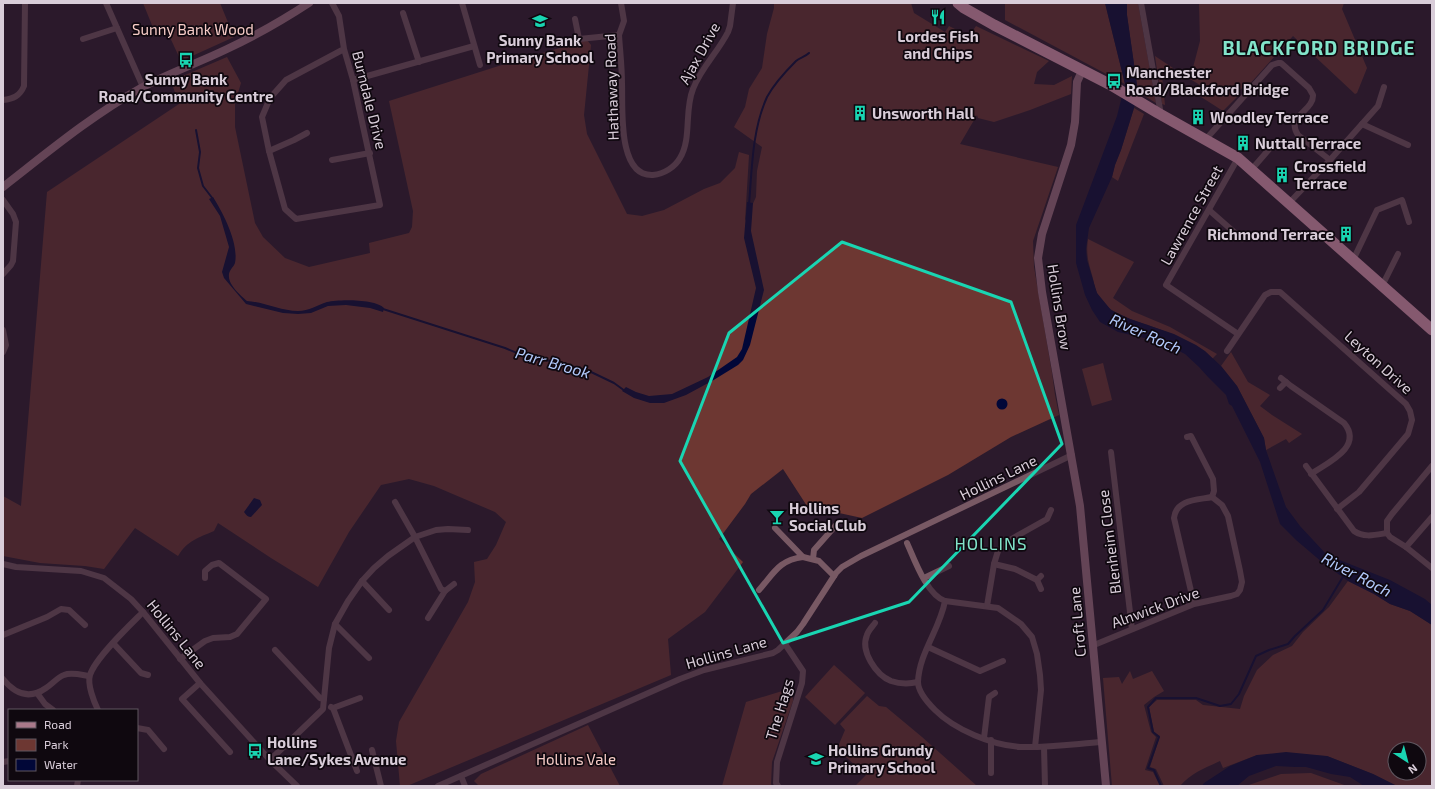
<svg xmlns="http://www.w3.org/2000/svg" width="1435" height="789" font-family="'Exo 2',sans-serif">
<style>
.green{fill:#6d3732;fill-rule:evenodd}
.water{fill:#010738}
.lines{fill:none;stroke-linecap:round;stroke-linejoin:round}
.stream{stroke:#010738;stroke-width:2}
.street{stroke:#785964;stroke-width:6}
.secondary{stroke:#a9798a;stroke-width:8}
.highway{stroke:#f2a7c2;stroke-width:11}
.marked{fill:none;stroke:#19d5b2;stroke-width:3;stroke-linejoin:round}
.labels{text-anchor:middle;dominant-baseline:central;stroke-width:3.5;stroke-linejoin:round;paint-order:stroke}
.park-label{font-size:15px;fill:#f7ccc7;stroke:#0f080f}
.poi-label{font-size:15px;font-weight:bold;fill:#d9cdd9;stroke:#0f080f;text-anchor:start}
.street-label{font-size:15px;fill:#d9cdd9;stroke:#0f080f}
.water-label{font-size:16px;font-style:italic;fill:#b2c9fb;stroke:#0f080f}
.quarter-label{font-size:17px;letter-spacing:1px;fill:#82e4ca;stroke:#0f080f}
.district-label{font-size:19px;font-weight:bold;letter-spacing:1px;fill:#82e4ca;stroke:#0f080f}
</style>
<rect width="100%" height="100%" fill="#2b1a2c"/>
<g class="green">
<polygon points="143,3 220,3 234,37 181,61 167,31 156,35"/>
<path d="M774 3H911L914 13 945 32 949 26 969 36 976 26 1049 61 1037 72 1034 84 1054 85 1072 76 1071 94 1030 110 994 122 978 118 977 115 960 144 1058 167 1033 241 1034 267 1052 373 1055 395 1059 415 1011 437 948 475 862 518 807 506 783 469 751 494 745 504 719 539 743 562 705 612 668 639 671 675 407 786H400L396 741 399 722 468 602 475 582 474 562 487 559 496 545 506 522 495 512 434 486 409 479 381 485 349 532 318 587 271 558 218 523 214 531C198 538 188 540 178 556L135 528 104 569 85 566 40 563 3 556V496L21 506 47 192 179 104 171 81 227 57 241 83 235 103V127L255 223 263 237 285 258 309 267 370 253 369 243 409 233 412 227 413 211 389 101 508 63 587 40 591 45 584 115 587 134 627 214 642 216 664 210 704 189 720 183 735 168 739 152 749 155 745 221 756 197 757 171 762 147 734 127 745 107 749 89 762 68 767 34 774 8Z"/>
<polygon points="1005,3 1105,3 1125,84 1005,20"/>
<polygon points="1127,3 1138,3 1156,103 1138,92 1127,15"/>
<polygon points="1199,3 1344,3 1342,9 1367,68 1357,93 1355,94 1293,36 1248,86 1244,86 1240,90 1240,94 1223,111 1195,93 1200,85 1190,79 1200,41"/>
<polygon points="1155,56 1173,68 1172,71 1166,71 1162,76 1165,105 1162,104"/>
<polygon points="1134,108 1144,114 1118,181 1112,177 1115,165 1121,150"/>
<path d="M1088 239 1134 262 1113 298 1132 311 1170 327 1217 354 1212 359C1200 346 1173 334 1156 328 1134 319 1108 316 1097 293 1094 287 1094 281 1092 275 1088 261 1086 254 1088 239Z"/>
<polygon points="1231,352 1248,382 1270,395 1260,406 1272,415 1302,434 1289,443 1286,439 1266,450 1264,438 1237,386 1221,366"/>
<polygon points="1103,363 1112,400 1092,406 1082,369"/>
<path d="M1348 581 1374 594 1390 604 1410 611 1432 625V786H1397L1373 774 1327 756 1257 755 1223 768 1220 761C1205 768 1191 773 1180 786H1164L1156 769 1150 767 1160 736 1154 732 1149 707 1157 700H1196L1203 705 1240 709 1244 696 1257 670 1273 655 1292 646 1303 632 1329 607ZM1395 749H1419V773H1395Z"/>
<polygon points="834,665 865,693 835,725 805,697"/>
<polygon points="1130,671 1133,679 1152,671 1164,691 1154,697 1144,705 1151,732 1156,737 1145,770 1153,772 1160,786 1112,786 1103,678 1119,677 1122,684"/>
<polygon points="792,688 793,701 772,762 771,784 772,786 722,786 746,702"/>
<polygon points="867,696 879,706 886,707 922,737 977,786 855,786 866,775 837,749 845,730 840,724"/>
<polygon points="588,725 620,786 479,786 474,781 481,774"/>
<polygon points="1311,773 1347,786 1246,786 1281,774"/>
</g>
<g class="water">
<polygon points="1105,3 1127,3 1127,15 1138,92 1134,108 1121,150 1115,165 1112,177 1089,228 1086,249 1087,260 1097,293 1111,310 1130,319 1174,334 1196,345 1205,351 1221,366 1237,386 1264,438 1266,450 1286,507 1300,526 1327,555 1390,580 1425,599 1432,605 1432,625 1410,611 1390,604 1374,594 1348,581 1323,563 1296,540 1280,524 1260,462 1232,406 1229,404 1226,395 1208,377 1199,367 1185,354 1165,344 1164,341 1158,341 1118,332 1100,322 1092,310 1085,295 1076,263 1076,225 1117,116 1125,84"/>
<path d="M213 197C223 213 239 243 235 263 233 268 228 271 229 277 229 285 241 296 247 301 264 302 281 311 298 311 309 311 317 305 327 302 339 299 376 299 384 308L383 312 370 308 346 305 328 306 311 313 298 314 283 313 246 304 224 278 222 272 229 247 220 216 209 199Z"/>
<polygon points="747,202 753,203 751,231 764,290 750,345 743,360 738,365 712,381 686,395 664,403 650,403 634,398 622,391 626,387 636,392 649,396 672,394 708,377 737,357 742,349 756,288 744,238"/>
<circle cx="1002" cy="404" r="5.5"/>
<path d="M254 498 260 500 262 505 251 517C248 517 246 515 244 512Z"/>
<polygon points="1286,752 1327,756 1373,774 1397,786 1364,786 1350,777 1331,774 1306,767 1295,767 1276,766 1249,776 1237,786 1202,786 1204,783 1230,766 1257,755"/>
</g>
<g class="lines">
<g class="stream">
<polyline points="196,130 200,152 198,168 203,186 213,199"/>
<path d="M749 205C752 169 752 130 767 97 774 84 786 71 796 61 799 58 805 57 809 53"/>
<polyline points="383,309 505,348 531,359 553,361 589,371 614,383 625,391"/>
<polyline points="1161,786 1154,770 1148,768 1159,737 1153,732 1148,707 1156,698 1196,698 1220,706 1231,704 1239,694 1256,656 1269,650 1288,644 1295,636 1323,610 1344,575"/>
</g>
<g class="street">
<polyline points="106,3 143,87"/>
<polyline points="332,3 339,16 344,49 353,80 380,205 296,219 285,209 269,151 262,117 270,98 286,80 344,49"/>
<polyline points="462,3 480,65"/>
<path d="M621 3 624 21 619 35C620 51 622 67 622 84 623 107 617 177 653 175 664 174 675 167 680 158 692 138 684 111 693 89 701 68 718 52 728 32L730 26 733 3"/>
<polyline points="1141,3 1160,109 1158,113"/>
<polyline points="403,13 419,62"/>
<polyline points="575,19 579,39 619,35"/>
<polyline points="83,39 117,28"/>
<polyline points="353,80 474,46"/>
<path d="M3 100C13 99 20 96 24 86L25 3"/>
<polyline points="1362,124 1408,145"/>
<path d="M1206 139 1272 65 1278 63H1281L1309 88 1313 95C1314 111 1285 116 1298 135L1330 160"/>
<polyline points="269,151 294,140 307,133"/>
<polyline points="1238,158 1166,285 1238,334"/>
<polyline points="332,160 370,153"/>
<polyline points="1252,169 1272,146"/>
<polyline points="3,200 13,214 16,222 13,261 11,265 3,274"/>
<polyline points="1289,203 1330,160 1378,106 1384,87"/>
<polyline points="1209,210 1242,239"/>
<polyline points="1352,259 1355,256 1377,210 1402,200 1409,222"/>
<polyline points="1382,286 1398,254"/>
<polyline points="3,330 6,345 3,352"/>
<polyline points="1227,351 1265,295 1271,292 1280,292 1406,404 1410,411 1412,420 1408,434 1359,492 1337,509"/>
<path d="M1281 378 1291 386 1344 423C1364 447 1327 463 1311 474"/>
<polyline points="1280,388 1286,382"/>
<polyline points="1187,437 1191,436 1213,479 1214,491 1212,497"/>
<polyline points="1111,452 1132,629"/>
<path d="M1306 466 1354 531C1364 538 1375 535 1387 533"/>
<polyline points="395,502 415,537 441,589 445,591 428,618"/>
<polyline points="775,528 803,557 819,561 834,576"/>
<polyline points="1387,533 1387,521 1392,514 1432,466"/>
<polyline points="1387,533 1390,537 1406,547 1432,568"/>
<path d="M907 543C915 561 927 595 945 601 940 629 919 653 918 682 918 692 928 703 935 710 955 730 992 745 1020 747 1048 748 1075 744 1102 742"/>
<polyline points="1406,547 1432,517"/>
<polyline points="813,559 814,550 837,524"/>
<polyline points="3,564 16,567 81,571 104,578 131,599 143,612 200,683 270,760 297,786"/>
<polyline points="994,564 1015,569 1037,580 1041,576"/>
<polyline points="924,578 949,566"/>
<polyline points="1037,580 1041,589"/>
<polyline points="362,581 389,610"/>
<path d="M759 590C774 573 779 560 803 557"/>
<polyline points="445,591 454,584"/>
<polyline points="945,601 998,608 1021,624 1032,637 1037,654 1040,675 1041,690 1035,747"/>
<polyline points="987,606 994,564 998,551 1008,541 1015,537 1047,519 1051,510"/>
<path d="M875 623C872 627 868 631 867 635 860 651 876 675 891 681 900 684 909 684 918 682"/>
<polyline points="335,624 369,658"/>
<polyline points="3,635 47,617 61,609 69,610 85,625"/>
<polyline points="113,643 141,673 148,675"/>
<path d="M1094 645 1194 604 1231 596 1237 594 1240 590 1242 582 1240 571 1228 516 1222 505 1212 497C1198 500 1176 499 1174 518L1194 604"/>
<polyline points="928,647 980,671 1003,661"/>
<polyline points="275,650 320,698 324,699"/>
<polyline points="180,659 205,641 213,638 230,637 237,634 266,599 219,563 212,565 205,571 205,578"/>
<path d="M3 679C15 694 29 700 46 688 52 684 58 677 64 675 71 672 82 675 89 676"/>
<polyline points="200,683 182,699 230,752"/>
<polyline points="37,693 45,704 53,710"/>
<polyline points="331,707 333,708 360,698"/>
<polyline points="333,708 357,771"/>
<path d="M98 710C94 702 87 684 90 675 95 658 130 625 143 612"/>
<polyline points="137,728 148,730 164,749"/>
<polyline points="984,738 989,697 995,693"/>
<polyline points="991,740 991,773"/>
<polyline points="1044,747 1045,786"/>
<polyline points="372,750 381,786"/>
<polyline points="270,760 323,709 329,648 335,624 348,601 362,581 374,568 388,556 415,537 436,530 448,529 468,530"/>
<polyline points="3,762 9,761"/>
<polyline points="461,776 465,786"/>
<polyline points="77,786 78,780"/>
<polyline points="438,786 680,679 704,670 773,653 778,650 797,632 803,624 836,573 842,567 861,556 1072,455"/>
<polyline points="778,786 776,783 777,762 802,683 803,671 785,644"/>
</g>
<g class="secondary">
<polyline points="1082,71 1077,82 1075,122 1071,145 1042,234 1038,258 1042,292 1080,506 1106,786"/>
<path d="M3 187C48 152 91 116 141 88 169 73 198 63 227 49 255 36 283 20 309 3"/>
</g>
<polyline class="highway" points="958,3 964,8 994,25 1111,85 1158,113 1238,158 1432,330"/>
</g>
<path d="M0 0H1435V789H0ZM842 242 1011 302 1062 444 909 602 783 643 680 461 729 333Z" fill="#2b1a2c" fill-opacity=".55" fill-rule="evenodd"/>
<path class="marked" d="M842 242 1011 302 1062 444 909 602 783 643 680 461 729 333Z"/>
<defs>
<g id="restaurant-bare" transform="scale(1.2)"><path d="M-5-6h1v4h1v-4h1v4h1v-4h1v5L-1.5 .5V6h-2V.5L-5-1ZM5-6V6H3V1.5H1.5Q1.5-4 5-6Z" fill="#19d5b2" stroke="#0f080f" stroke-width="2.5" paint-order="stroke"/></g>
<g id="school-bare" transform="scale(1.2)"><path d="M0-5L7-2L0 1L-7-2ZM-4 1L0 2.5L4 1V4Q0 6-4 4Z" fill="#19d5b2" stroke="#0f080f" stroke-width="2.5" paint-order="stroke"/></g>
<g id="bus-bare" transform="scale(1.2)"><path d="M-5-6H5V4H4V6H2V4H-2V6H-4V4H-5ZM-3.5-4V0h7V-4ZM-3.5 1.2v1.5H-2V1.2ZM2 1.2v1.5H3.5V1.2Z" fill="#19d5b2" stroke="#0f080f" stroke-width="2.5" paint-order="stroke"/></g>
<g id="building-bare" transform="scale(1.2)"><path d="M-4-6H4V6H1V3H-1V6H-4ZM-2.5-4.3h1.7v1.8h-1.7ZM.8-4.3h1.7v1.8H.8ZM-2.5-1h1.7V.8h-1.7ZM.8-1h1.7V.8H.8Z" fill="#19d5b2" stroke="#0f080f" stroke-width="2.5" paint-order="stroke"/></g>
<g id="bar-bare" transform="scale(1.2)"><path d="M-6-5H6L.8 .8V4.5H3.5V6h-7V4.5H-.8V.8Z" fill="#19d5b2" stroke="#0f080f" stroke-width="2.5" paint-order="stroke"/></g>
</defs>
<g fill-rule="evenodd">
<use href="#restaurant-bare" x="938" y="17"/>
<use href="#school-bare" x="540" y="21"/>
<use href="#bus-bare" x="186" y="60"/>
<use href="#bus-bare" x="1114" y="81"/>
<use href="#building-bare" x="860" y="113"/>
<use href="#building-bare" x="1198" y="117"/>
<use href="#building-bare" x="1243" y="143"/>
<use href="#building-bare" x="1282" y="175"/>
<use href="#building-bare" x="1346" y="234"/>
<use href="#bar-bare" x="777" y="517"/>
<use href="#bus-bare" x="255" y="751"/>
<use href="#school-bare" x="816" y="759"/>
</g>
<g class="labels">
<g class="park-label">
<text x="193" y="29">Sunny Bank Wood</text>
<text x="576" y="759">Hollins Vale</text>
</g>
<g class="poi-label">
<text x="938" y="36" text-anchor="middle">Lordes Fish<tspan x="938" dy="17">and Chips</tspan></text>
<text x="540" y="40" text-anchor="middle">Sunny Bank<tspan x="540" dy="17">Primary School</tspan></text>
<text x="1126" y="72">Manchester<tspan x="1126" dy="17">Road/Blackford Bridge</tspan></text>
<text x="186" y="79" text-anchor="middle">Sunny Bank<tspan x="186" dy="17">Road/Community Centre</tspan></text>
<text x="872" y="113">Unsworth Hall</text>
<text x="1210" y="117">Woodley Terrace</text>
<text x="1255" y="143">Nuttall Terrace</text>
<text x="1294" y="166">Crossfield<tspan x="1294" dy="17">Terrace</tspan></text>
<text x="1334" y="234" text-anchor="end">Richmond Terrace</text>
<text x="789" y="508">Hollins<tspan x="789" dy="17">Social Club</tspan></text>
<text x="267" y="742">Hollins<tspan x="267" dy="17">Lane/Sykes Avenue</tspan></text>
<text x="828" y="750">Hollins Grundy<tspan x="828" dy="17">Primary School</tspan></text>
</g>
<g class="street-label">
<text transform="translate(699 53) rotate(-61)">Ajax Drive</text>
<text transform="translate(611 87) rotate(-92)">Hathaway Road</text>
<text transform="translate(370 100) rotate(76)">Burndale Drive</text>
<text transform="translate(1191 215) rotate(-61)">Lawrence Street</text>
<text transform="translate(1060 307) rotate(81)">Hollins Brow</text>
<text transform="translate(1379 362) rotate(42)">Leyton Drive</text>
<text transform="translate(998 477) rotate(-26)">Hollins Lane</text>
<text transform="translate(1109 542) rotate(-97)">Blenheim Close</text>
<text transform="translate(1155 607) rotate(-20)">Alnwick Drive</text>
<text transform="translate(1077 622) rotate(-95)">Croft Lane</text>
<text transform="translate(177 634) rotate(51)">Hollins Lane</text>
<text transform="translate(726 652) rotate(-16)">Hollins Lane</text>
<text transform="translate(779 709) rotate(-73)">The Hags</text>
</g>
<g class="water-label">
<text transform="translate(1146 333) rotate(24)">River Roch</text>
<text transform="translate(553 362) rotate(16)">Parr Brook</text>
<text transform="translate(1357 574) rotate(28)">River Roch</text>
</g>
<g class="quarter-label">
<text x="991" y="543">HOLLINS</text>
</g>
<g class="district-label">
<text x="1319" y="47">BLACKFORD BRIDGE</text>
</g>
</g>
<rect width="1435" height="789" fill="none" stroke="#d9cdd9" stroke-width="8"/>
<rect x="8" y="709" width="130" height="72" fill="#0f080f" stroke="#605760"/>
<rect x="16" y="722" width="20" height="6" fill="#a9798a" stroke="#605760"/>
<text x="44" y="729" font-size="12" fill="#d9cdd9">Road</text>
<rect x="16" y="739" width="20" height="12" fill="#6d3732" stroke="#605760"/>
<text x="44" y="749" font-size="12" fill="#d9cdd9">Park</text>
<rect x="16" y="759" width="20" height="12" fill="#010738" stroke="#605760"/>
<text x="44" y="769" font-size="12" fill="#d9cdd9">Water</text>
<g transform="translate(1407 761) rotate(144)"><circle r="19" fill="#0f080f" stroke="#605760"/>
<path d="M0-3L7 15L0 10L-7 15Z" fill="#19d5b2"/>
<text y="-6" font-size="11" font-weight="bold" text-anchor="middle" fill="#d9cdd9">N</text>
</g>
</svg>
